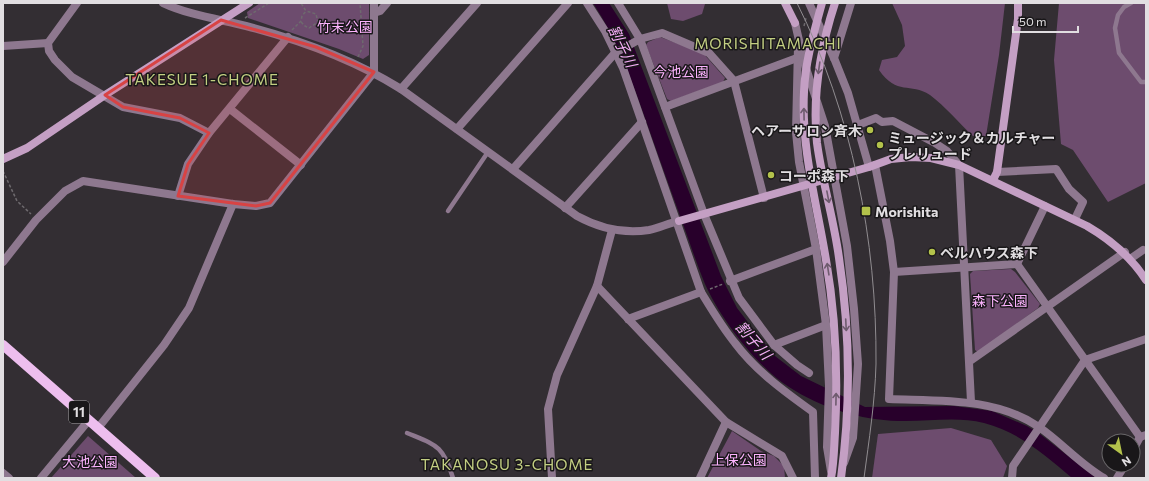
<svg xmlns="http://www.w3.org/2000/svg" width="1149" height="481" font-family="Commissioner,'Noto Sans JP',sans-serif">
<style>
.green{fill:#6d4c6e}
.water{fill:#28002b}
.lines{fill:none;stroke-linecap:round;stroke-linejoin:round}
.path{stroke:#6e6a6e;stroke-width:1.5;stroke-dasharray:3 2;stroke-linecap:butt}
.lane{stroke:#8e788f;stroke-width:4.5}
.street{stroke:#8e788f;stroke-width:8}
.secondary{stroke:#c49fc4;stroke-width:8}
.primary{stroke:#edbeee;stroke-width:10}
.tram{stroke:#908c90;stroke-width:1}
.oneway{stroke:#6e5b6e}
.marked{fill:#d84344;fill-opacity:0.2;stroke:#d84344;stroke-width:3;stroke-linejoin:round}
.poi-dot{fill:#b3c24b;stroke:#191719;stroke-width:1.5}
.labels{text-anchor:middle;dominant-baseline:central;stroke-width:3;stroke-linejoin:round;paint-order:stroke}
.shield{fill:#191719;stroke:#a5a2a5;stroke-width:1}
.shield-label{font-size:13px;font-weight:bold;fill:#e1dee1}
.park-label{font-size:14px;fill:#fcb3fe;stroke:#191719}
.poi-label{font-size:14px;font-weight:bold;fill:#e1dee1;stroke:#191719;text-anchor:start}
.neighbourhood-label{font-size:15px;letter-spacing:1px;fill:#c3cf82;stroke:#191719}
.water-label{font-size:15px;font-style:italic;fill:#f7aef9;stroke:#191719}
</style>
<rect width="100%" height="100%" fill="#332e33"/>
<g class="green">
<polygon points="260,3 369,3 369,55 363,59 339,49 248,18 247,12"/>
<polygon points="667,3 705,3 705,4 702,14 683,21 671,19"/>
<path d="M892 3H1005L999 55 986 136H973C959 123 945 106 930 95 910 82 897 96 879 70L882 60 897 57 905 46 902 25Z"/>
<polygon points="1059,3 1146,3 1146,183 1108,202 1073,150 1061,144 1054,60"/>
<polygon points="660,37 703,53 725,78 723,82 671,101 667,99 646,45 648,42"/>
<polygon points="1011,269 1015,272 1040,304 1038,308 978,352 975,350 970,274 973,271"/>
<polygon points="951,428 991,440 1007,466 1003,478 872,478 878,434"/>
<polygon points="732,431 761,451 774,456 784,466 785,478 707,478"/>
<polygon points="88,436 136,478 51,478"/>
</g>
<path class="water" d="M593 3H609L629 34 721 276 737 308 760 338 775 356 801 376 865 407 954 406 992 411 1027 426 1040 434 1096 478H1072C1045 455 1019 432 984 423 956 416 927 422 898 421 861 420 821 408 789 387 757 367 720 318 705 284 697 265 691 246 684 227 671 191 658 155 645 118 631 78 617 39 593 3Z"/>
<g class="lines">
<g class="path">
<polyline points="245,18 269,3"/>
<polyline points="301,22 305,26 309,28 318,22 316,14 306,11"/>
<polyline points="804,26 806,18"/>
<polyline points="292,30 301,21 302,16 306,11 301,3"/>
<polyline points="358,57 363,46 360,3"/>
<polyline points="3,171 17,201 31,214"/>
<polyline points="710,289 723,284"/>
</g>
<g class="lane">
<polyline points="1131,3 1124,7 1118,15 1115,28 1119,53 1141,82 1146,82"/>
<polyline points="448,211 488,152"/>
<path d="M407 433C436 445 443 445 453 478"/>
</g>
<g class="street">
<polyline points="77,3 48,43 49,51 55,60 72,77 123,107 180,118 209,133"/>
<path d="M163 3C189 15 218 19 246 26 300 40 353 59 401 89L577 216C599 228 624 234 649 230 659 228 669 223 679 221"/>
<path d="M587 3 605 31 623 68 701 292C712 310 722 327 735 343 756 371 785 392 813 412L815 478"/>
<polyline points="618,3 640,39 704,214 739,298 774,345 797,365 809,373"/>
<polyline points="809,3 834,58 848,93 869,167"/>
<polyline points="374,13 380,11 387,3"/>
<polyline points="795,23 804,62 825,126 847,246 854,309 858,364 853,438 844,463"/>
<polyline points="3,46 48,43"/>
<polyline points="798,46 796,132 799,162 816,249 826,325 829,386 827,447 831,471"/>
<polyline points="834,58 851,3"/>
<polyline points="401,89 477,3"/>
<polyline points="665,107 797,58"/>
<polyline points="230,109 301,165"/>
<polyline points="858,125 876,118 882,122 893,121 935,143 947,151 959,165 971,402"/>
<polyline points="457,129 568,3"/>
<path d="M875 165 890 241 894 272 889 399C939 401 995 397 1039 427 1062 443 1080 464 1104 478"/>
<polyline points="513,169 615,53 640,39 662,33 709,53 734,81 764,198"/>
<polyline points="997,172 1056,169 1069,189 1083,202 1075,219"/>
<polyline points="178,196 188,164 209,133 288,37"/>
<polyline points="565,208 642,122"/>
<polyline points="1130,259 1143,250"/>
<polyline points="3,262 36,220 65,191 83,181 233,204 256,206 270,203 374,72 374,3"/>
<polyline points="1017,264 1140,437"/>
<polyline points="894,272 1017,264 1045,206"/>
<polyline points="730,281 816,249"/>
<polyline points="597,286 726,422 782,456 793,478"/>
<polyline points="628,319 701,292"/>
<polyline points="774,345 826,325"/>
<polyline points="970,361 1125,252"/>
<polyline points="98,428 164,345 189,308 233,204"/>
<polyline points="1133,450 1140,437 1146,435"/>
<polyline points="3,473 9,478"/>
<polyline points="41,478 89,420"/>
<polyline points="552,478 548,409 557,375 597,286 612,230"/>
<polyline points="700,478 726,422"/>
<polyline points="1012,478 1013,466 1085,360 1146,339"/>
<polyline points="1117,478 1125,465"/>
</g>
<g class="secondary">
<polyline points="785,3 795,23"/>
<path d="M822 3C814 32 805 62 804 92 801 149 817 204 826 260 836 317 838 375 835 433 834 448 834 463 831 478"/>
<path d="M835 3C820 49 812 95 817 143 822 181 834 220 839 258 850 331 851 405 841 478"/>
<polyline points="3,159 27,148 105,95 249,3"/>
<polyline points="993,180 997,172 1018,19 1018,3"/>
<path d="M679 221 869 167 891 159 911 157 931 158 959 165 1087 226C1111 240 1131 257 1146 280"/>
</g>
<polyline class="primary" points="3,345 155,478"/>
<path class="tram" d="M797 3C852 113 877 240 876 364 875 402 869 440 864 478"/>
</g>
<defs><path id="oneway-shaft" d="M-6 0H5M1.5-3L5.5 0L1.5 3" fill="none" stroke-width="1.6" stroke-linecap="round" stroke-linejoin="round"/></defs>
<g class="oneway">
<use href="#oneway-shaft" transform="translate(819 68) rotate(98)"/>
<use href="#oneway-shaft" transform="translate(804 114) rotate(-91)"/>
<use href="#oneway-shaft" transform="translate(828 197) rotate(79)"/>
<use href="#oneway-shaft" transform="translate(828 269) rotate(-99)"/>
<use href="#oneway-shaft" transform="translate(846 325) rotate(87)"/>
<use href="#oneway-shaft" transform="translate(836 399) rotate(-89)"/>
</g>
<path class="marked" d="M221 20 316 47 374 72 270 203 256 206 178 196 188 164 209 133 180 118 123 107 105 95Z"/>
<g class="poi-dot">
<circle cx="870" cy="130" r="4"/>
<circle cx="880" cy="145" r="4"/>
<circle cx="771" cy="175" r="4"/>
<rect x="861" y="206" width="10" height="10" rx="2"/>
<circle cx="932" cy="252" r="4"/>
</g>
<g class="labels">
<rect class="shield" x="69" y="401" width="20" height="22" rx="3"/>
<g class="shield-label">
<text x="79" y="412">11</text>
</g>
<g class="park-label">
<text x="345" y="26">竹末公園</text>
<text x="681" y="71">今池公園</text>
<text x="1000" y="300">森下公園</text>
<text x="739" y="459">上保公園</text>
<text x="90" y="461">大池公園</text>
</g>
<g class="poi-label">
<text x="862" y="130" text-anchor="end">ヘアーサロン斉木</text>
<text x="888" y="137">ミュージック＆カルチャー<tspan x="888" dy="16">プレリュード</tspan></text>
<text x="779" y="175">コーポ森下</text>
<text x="875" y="211">Morishita</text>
<text x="940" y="252">ベルハウス森下</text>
</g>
<g class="neighbourhood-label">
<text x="768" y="43">MORISHITAMACHI</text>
<text x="202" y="79">TAKESUE 1-CHOME</text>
<text x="507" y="464">TAKANOSU 3-CHOME</text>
</g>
<g class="water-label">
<text transform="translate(623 46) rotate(64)">割子川</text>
<text transform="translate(754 340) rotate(49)">割子川</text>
</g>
</g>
<rect width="1149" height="481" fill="none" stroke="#e1dee1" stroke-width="8"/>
<g transform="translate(1121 453) rotate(147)"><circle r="19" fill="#191719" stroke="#696769"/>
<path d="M0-3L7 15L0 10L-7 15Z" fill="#b3c24b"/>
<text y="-6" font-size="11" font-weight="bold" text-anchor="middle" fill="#e1dee1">N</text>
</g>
<path d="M1013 26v6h65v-6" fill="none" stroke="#e1dee1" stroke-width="2"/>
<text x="1019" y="26" font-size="12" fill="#e1dee1" stroke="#191719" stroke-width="3" paint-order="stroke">50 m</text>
</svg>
